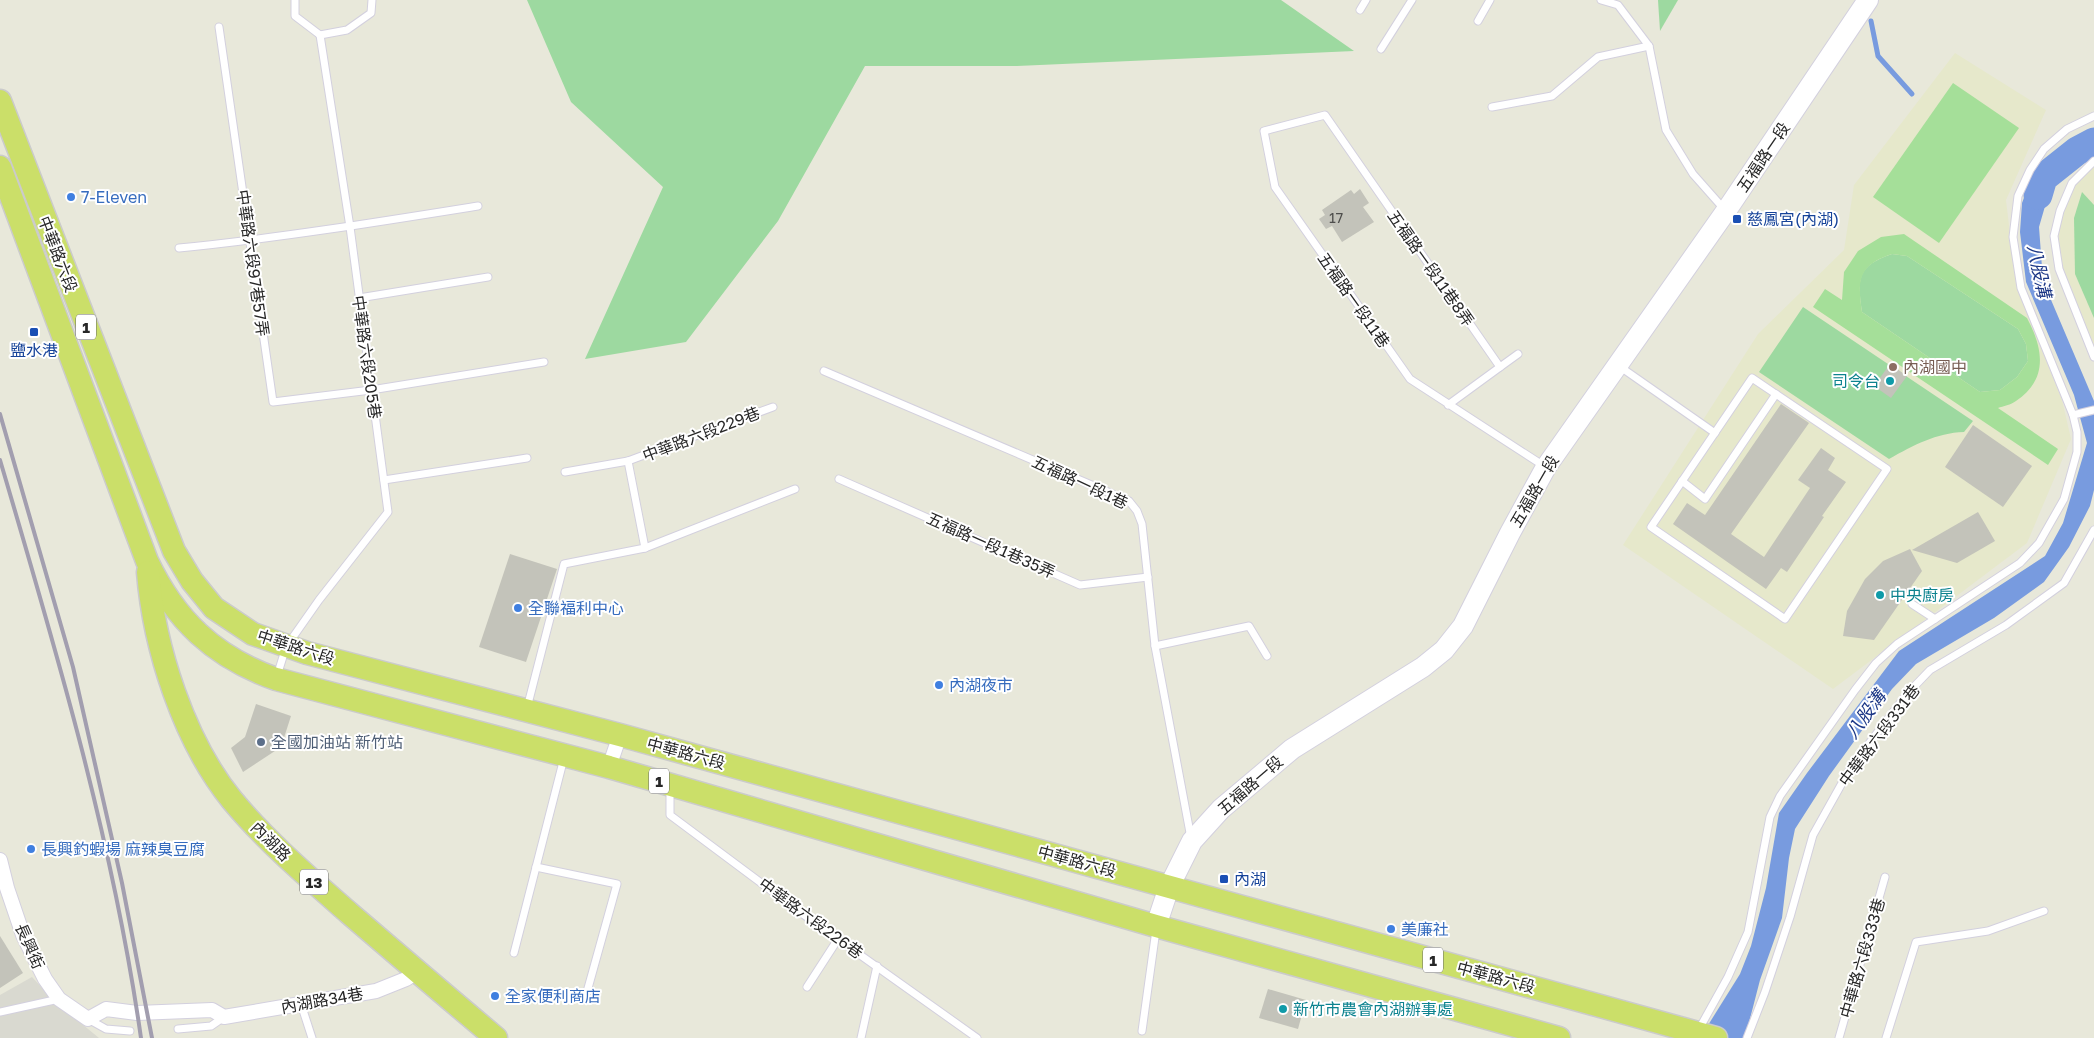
<svg xmlns="http://www.w3.org/2000/svg" width="2094" height="1038" font-family="'Golos Text','Noto Sans TC',sans-serif">
<style>
.education{fill:#e6e8cb}
.green{fill:#9dd9a0}
.pitch{fill:#a5df99;fill-rule:evenodd}
.plaza{fill:#d9d9d0}
.water{fill:#789bdf}
.lines{fill:none;stroke-linecap:round;stroke-linejoin:round}
.stream{stroke:#789bdf;stroke-width:5}
.river{stroke:#789bdf;stroke-width:29}
.building{fill:#c3c3ba}
.service-casing{stroke:#d3d0de;stroke-width:9}
.minor-casing{stroke:#d3d0de;stroke-width:16}
.secondary-casing{stroke:#d3d0de;stroke-width:22}
.primary-casing{stroke:#cbcbcb;stroke-width:25}
.service{stroke:#fff;stroke-width:7}
.minor{stroke:#fff;stroke-width:14}
.secondary{stroke:#fff;stroke-width:20}
.primary{stroke:#cbdf69;stroke-width:22}
.rail{stroke:#a29eaf;stroke-width:4}
.shop-dot{fill:#3f7fe0;stroke:#fff;stroke-width:2}
.transit-dot{fill:#1a4fb4;stroke:#fff;stroke-width:2}
.education-dot{fill:#8d6e63;stroke:#fff;stroke-width:2}
.culture-dot{fill:#0f9aa8;stroke:#fff;stroke-width:2}
.service-dot{fill:#5c6f8a;stroke:#fff;stroke-width:2}
.labels{text-anchor:middle;dominant-baseline:central;stroke-width:4;stroke-linejoin:round;paint-order:stroke}
.number-label{font-size:14px;fill:#4e4e4c}
.shield{fill:#fff;stroke:#686868;stroke-width:1}
.shield-label{font-size:15px;font-weight:bold;fill:#272727}
.street-label{font-size:16px;fill:#272727;stroke:#fff}
.shop-label{font-size:16px;fill:#366cbe;stroke:#fff;text-anchor:start}
.transit-label{font-size:16px;fill:#164399;stroke:#fff;text-anchor:start}
.education-label{font-size:16px;fill:#785e54;stroke:#fff;text-anchor:start}
.culture-label{font-size:16px;fill:#0d838f;stroke:#fff;text-anchor:start}
.service-label{font-size:16px;fill:#4e5e75;stroke:#fff;text-anchor:start}
.water-label{font-size:18px;font-style:italic;fill:#1c3786;stroke:#fff}
</style>
<rect width="100%" height="100%" fill="#e8e8da"/>
<g class="education">
<polygon points="1955,53 2046,110 2006,200 2016,285 2062,400 2071,439 2027,543 1833,689 1623,545 1758,334 1844,250 1854,185"/>
<polygon points="2094,162 2094,352 2059,273 2058,224 2070,183"/>
</g>
<g class="green">
<polygon points="527,0 1281,0 1354,51 1017,66 865,66 778,221 686,342 585,359 663,187 571,102"/>
<polygon points="1658,0 1678,0 1660,31"/>
<polygon points="2082,192 2094,205 2094,318 2075,274 2074,218"/>
<path d="M1892 254 1907 256 2018 329 2026 344 2028 361 2017 377 2000 390 1980 392 1862 312C1857 278 1857 266 1892 254Z"/>
<path d="M1803 307 1973 421 1964 432C1936 433 1914 445 1889 459L1759 372Z"/>
</g>
<g class="pitch">
<polygon points="1953,83 2019,128 1939,243 1873,197"/>
<path d="M1904 234 2027 318C2043 348 2049 379 2016 401 2011 405 2003 406 1998 408L2058 449 2048 465 1813 307 1825 289 1842 300 1844 272 1858 251 1881 237ZM1892 254 1907 256 2018 329 2026 344 2028 361 2017 377 2000 390 1980 392 1862 312C1857 279 1859 265 1892 254Z"/>
</g>
<polygon class="plaza" points="32,977 54,1001 99,1038 0,1038 0,995"/>
<polygon class="water" points="2060,164 2050,189 2039,227 2043,281 2094,401 2094,490 2090,506 2069,547 2044,582 1994,618 1916,664 1892,689 1829,776 1795,829 1789,858 1782,918 1760,980 1745,1038 1700,1038 1740,974 1751,946 1766,888 1779,813 1807,773 1899,651 2045,556 2063,523 2087,443 2074,395 2026,282 2020,232 2022,203 2030,182 2038,173"/>
<g class="lines">
<polyline class="stream" points="1871,21 1878,56 1912,94"/>
<polyline class="river" points="2038,195 2043,178 2077,151 2094,142"/>
</g>
<g class="building">
<polygon points="1360,189 1369,203 1363,207 1374,222 1342,242 1332,226 1326,229 1319,219 1325,215 1322,210 1351,190 1354,194"/>
<polygon points="1890,364 1907,376 1891,398 1874,386"/>
<polygon points="1781,404 1809,423 1731,534 1764,557 1810,488 1798,480 1821,448 1835,458 1828,470 1846,482 1822,516 1824,517 1787,572 1781,568 1766,589 1673,524 1687,503 1705,515"/>
<polygon points="1973,425 2032,466 2003,507 1945,467"/>
<polygon points="1978,512 1995,541 1957,563 1912,550"/>
<polygon points="1910,549 1922,571 1874,640 1843,636 1847,611 1865,579 1883,561"/>
<polygon points="510,554 557,569 526,662 479,647"/>
<polygon points="256,704 291,716 281,747 243,772 231,748 245,737"/>
<polygon points="0,936 23,973 0,988"/>
<polygon points="1268,989 1306,1000 1298,1029 1259,1018"/>
</g>
<g class="lines">
<g class="service-casing">
<g id="service">
<polyline points="295,0 295,16 320,35"/>
<polyline points="1601,0 1618,5 1649,46 1666,130 1693,174 1724,209"/>
<polyline points="1360,10 1366,0"/>
<polyline points="1478,21 1490,0"/>
<polyline points="219,27 273,402 371,390 544,362"/>
<polyline points="320,35 347,30 371,13 372,0"/>
<polyline points="1381,49 1412,0"/>
<polyline points="1492,107 1552,96 1598,57 1649,46"/>
<polyline points="2094,161 2072,183 2060,211 2054,236 2059,269 2094,357"/>
<path d="M179 248C279 238 378 222 478 206"/>
<polyline points="359,298 488,277"/>
<polyline points="1619,366 1715,433"/>
<polyline points="1500,367 1518,354"/>
<polyline points="824,371 1129,501 1137,511 1142,524 1155,646 1191,838"/>
<polygon points="1752,378 1887,469 1785,619 1651,527"/>
<polyline points="1448,405 1500,367 1325,115 1264,131 1275,187 1410,379 1544,466"/>
<polyline points="2073,415 2094,410"/>
<polyline points="565,472 628,461 773,407"/>
<polyline points="839,479 1080,585 1148,577"/>
<polyline points="384,480 527,458"/>
<polyline points="1682,481 1705,499 1776,394"/>
<polyline points="645,548 795,489"/>
<polyline points="1912,604 1935,619"/>
<polyline points="1155,646 1249,626 1267,656"/>
<polyline points="277,676 286,647 319,600 388,512 350,227 320,35"/>
<polyline points="527,708 564,564 645,548 628,461"/>
<polyline points="670,787 670,815 804,915 977,1038"/>
<polyline points="536,867 617,884 585,999"/>
<polyline points="514,953 564,758"/>
<polyline points="807,987 838,939"/>
<polyline points="301,1004 312,1038"/>
<polyline points="0,1012 59,999"/>
<polyline points="88,1019 106,1029 130,1031"/>
<polyline points="178,1029 211,1026 224,1017"/>
<polyline points="1142,1031 1156,930"/>
<polyline points="1698,1031 1728,977 1748,932 1770,817 1780,796 1855,690 1876,663 1897,644 2020,563 2039,543 2064,499 2077,452 2077,432 2073,415 2021,288 2013,237 2018,196 2030,170 2044,149 2067,129 2094,116"/>
<polyline points="861,1038 877,966"/>
<polyline points="1747,1038 1765,992 1790,917 1813,835 1851,767 1907,694 1930,670 2006,625 2064,583 2094,530"/>
<polyline points="1839,1038 1885,877"/>
<polyline points="1886,1038 1916,942 1988,931 2044,911"/>
</g>
</g>
<g class="minor-casing">
<g id="minor">
<polyline points="609,767 620,735"/>
<polyline points="0,860 7,888 23,935 45,979 59,999 88,1019 106,1009 137,1013 212,1010 224,1017 376,991 406,979 417,972"/>
</g>
</g>
<g class="secondary-casing">
<polyline id="secondary" points="1156,926 1169,887 1192,841 1221,809 1292,749 1423,667 1444,650 1463,626 1510,533 1546,467 1726,211 1868,0"/>
</g>
<g class="primary-casing">
<g id="primary">
<polyline points="0,101 174,551 192,581 214,608 253,634 307,653 620,735 1716,1038"/>
<path d="M0 167 147 561C175 620 214 657 276 679L609 767 1156 926 1559 1038"/>
<path d="M148 572C154 648 184 741 232 800 267 842 308 877 349 913 398 955 447 997 496 1038"/>
</g>
</g>
<use href="#service" class="service"/>
<use href="#minor" class="minor"/>
<use href="#secondary" class="secondary"/>
<use href="#primary" class="primary"/>
<g class="rail">
<polyline points="0,414 73,667 122,883 152,1038"/>
<path d="M0 460C56 650 113 841 141 1038"/>
</g>
</g>
<g class="shop-dot">
<circle cx="71" cy="197" r="5"/>
<circle cx="518" cy="608" r="5"/>
<circle cx="939" cy="685" r="5"/>
<circle cx="31" cy="849" r="5"/>
<circle cx="1391" cy="929" r="5"/>
<circle cx="495" cy="996" r="5"/>
</g>
<g class="transit-dot">
<rect x="1732" y="214" width="10" height="10" rx="2.5"/>
<rect x="29" y="327" width="10" height="10" rx="2.5"/>
<rect x="1219" y="874" width="10" height="10" rx="2.5"/>
</g>
<circle class="education-dot" cx="1893" cy="367" r="5"/>
<g class="culture-dot">
<circle cx="1890" cy="381" r="5"/>
<circle cx="1880" cy="595" r="5"/>
<circle cx="1283" cy="1009" r="5"/>
</g>
<circle class="service-dot" cx="261" cy="742" r="5"/>
<g class="labels">
<g class="number-label">
<text x="1336" y="217">17</text>
</g>
<g class="shield">
<rect x="76" y="314.5" width="20" height="25" rx="4"/>
<rect x="649" y="768.5" width="20" height="25" rx="4"/>
<rect x="300" y="869.5" width="28" height="25" rx="4"/>
<rect x="1423" y="947.5" width="20" height="25" rx="4"/>
</g>
<g class="shield-label">
<text x="86" y="327">1</text>
<text x="659" y="781">1</text>
<text x="314" y="882">13</text>
<text x="1433" y="960">1</text>
</g>
<g class="street-label">
<text transform="translate(1763 157) rotate(-56)">五福路一段</text>
<text transform="translate(58 254) rotate(69)">中華路六段</text>
<text transform="translate(253 263) rotate(82)">中華路六段97巷57弄</text>
<text transform="translate(1431 268) rotate(55)">五福路一段11巷8弄</text>
<text transform="translate(1354 300) rotate(55)">五福路一段11巷</text>
<text transform="translate(367 357) rotate(82)">中華路六段205巷</text>
<text transform="translate(701 434) rotate(-21)">中華路六段229巷</text>
<text transform="translate(1080 482) rotate(25)">五福路一段1巷</text>
<text transform="translate(1534 491) rotate(-60)">五福路一段</text>
<text transform="translate(991 545) rotate(24)">五福路一段1巷35弄</text>
<text transform="translate(296 647) rotate(18)">中華路六段</text>
<text transform="translate(1879 735) rotate(-53)">中華路六段331巷</text>
<text transform="translate(686 753) rotate(15)">中華路六段</text>
<text transform="translate(1250 785) rotate(-41)">五福路一段</text>
<text transform="translate(271 841) rotate(45)">內湖路</text>
<text transform="translate(1077 861) rotate(15)">中華路六段</text>
<text transform="translate(811 918) rotate(36)">中華路六段226巷</text>
<text transform="translate(30 946) rotate(66)">長興街</text>
<text transform="translate(1862 958) rotate(-74)">中華路六段333巷</text>
<text transform="translate(1496 977) rotate(15)">中華路六段</text>
<text transform="translate(322 1000) rotate(-10)">內湖路34巷</text>
</g>
<g class="shop-label">
<text x="81" y="197">7-Eleven</text>
<text x="528" y="608">全聯福利中心</text>
<text x="949" y="685">內湖夜市</text>
<text x="41" y="849">長興釣蝦場 麻辣臭豆腐</text>
<text x="1401" y="929">美廉社</text>
<text x="505" y="996">全家便利商店</text>
</g>
<g class="transit-label">
<text x="1747" y="219">慈鳳宮(內湖)</text>
<text x="34" y="350" text-anchor="middle">鹽水港</text>
<text x="1234" y="879">內湖</text>
</g>
<g class="education-label">
<text x="1903" y="367">內湖國中</text>
</g>
<g class="culture-label">
<text x="1880" y="381" text-anchor="end">司令台</text>
<text x="1890" y="595">中央廚房</text>
<text x="1293" y="1009">新竹市農會內湖辦事處</text>
</g>
<g class="service-label">
<text x="271" y="742">全國加油站 新竹站</text>
</g>
<g class="water-label">
<text transform="translate(2040 271) rotate(78)">八股溝</text>
<text transform="translate(1865 714) rotate(-54)">八股溝</text>
</g>
</g>
</svg>
